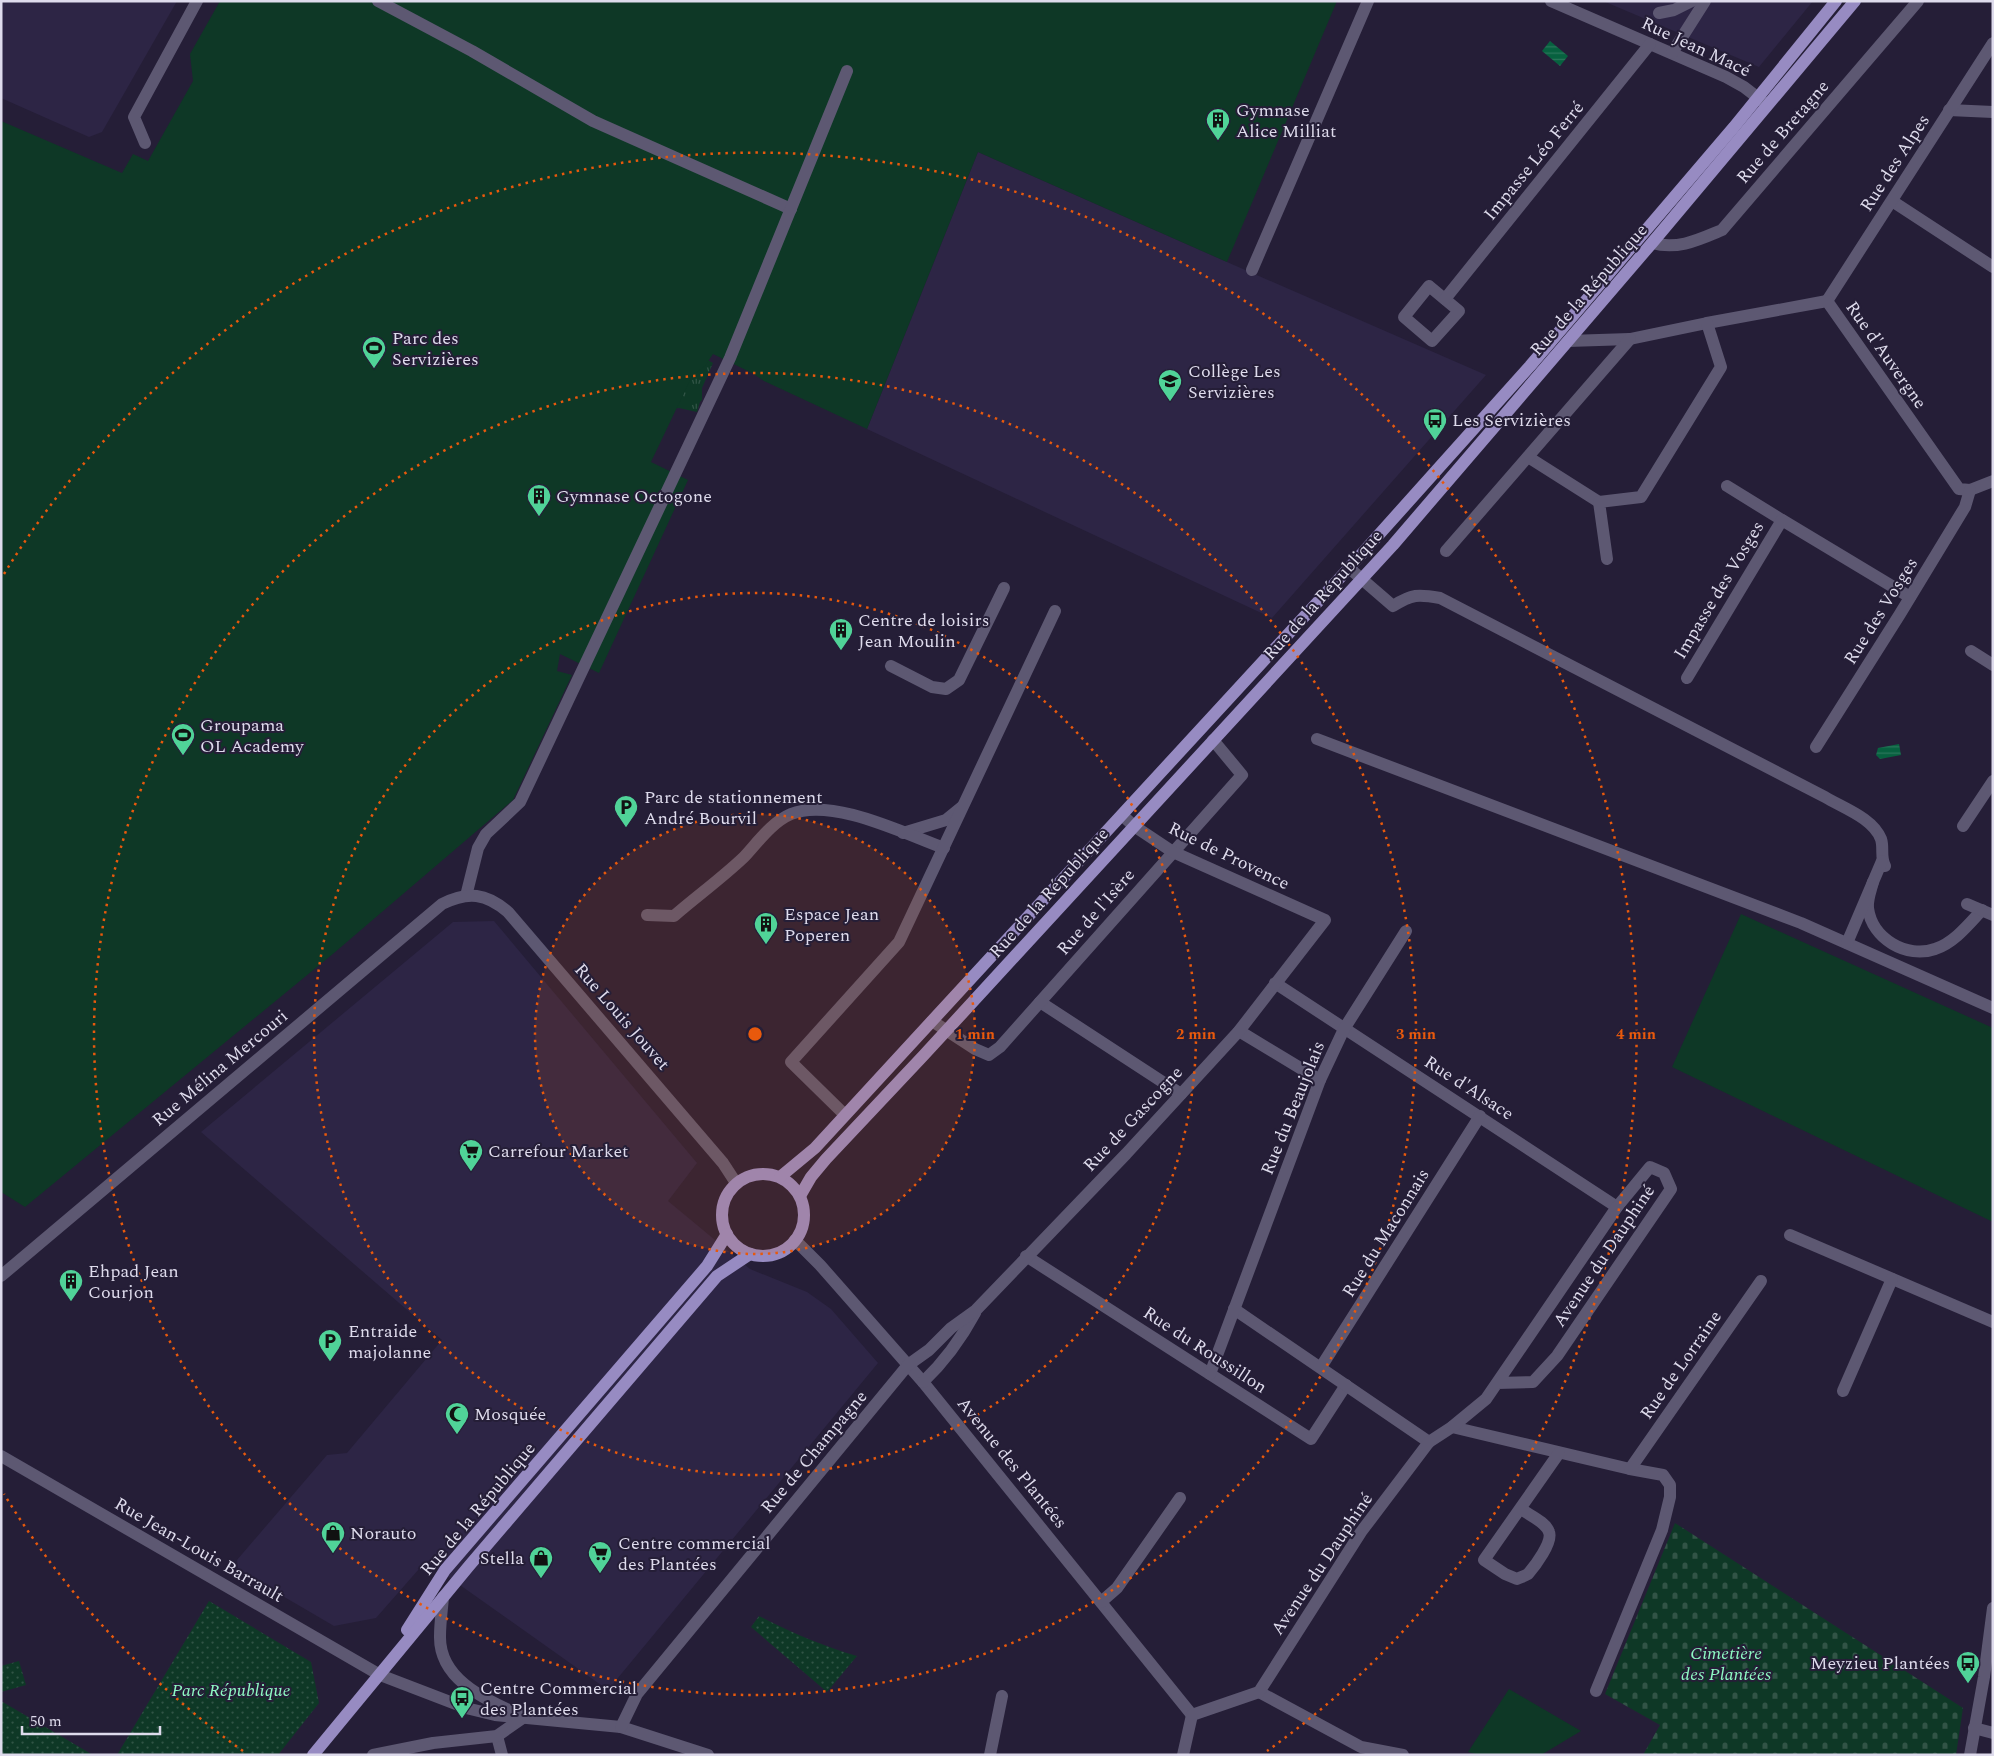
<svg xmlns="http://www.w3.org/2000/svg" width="1994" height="1756" font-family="Spectral,serif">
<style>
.built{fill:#2d2545}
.grass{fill:url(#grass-tufts)}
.cemetery{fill:url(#cemetery-stones)}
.park{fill:url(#park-dots)}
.garden{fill:#0e3826}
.water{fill:url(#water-rules)}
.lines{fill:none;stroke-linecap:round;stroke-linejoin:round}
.minor{stroke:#5d5872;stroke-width:12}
.major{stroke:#978bc2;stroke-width:12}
.ring{fill:none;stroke:#e8590c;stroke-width:2.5;stroke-dasharray:2.5 5}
.labels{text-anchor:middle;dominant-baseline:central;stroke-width:4;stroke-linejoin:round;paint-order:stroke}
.street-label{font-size:18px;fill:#dedbec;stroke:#251e37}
.poi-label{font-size:18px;fill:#dedbec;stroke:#251e37;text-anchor:start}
.park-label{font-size:18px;font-style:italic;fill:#8ef9c3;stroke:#251e37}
.centre{fill:#e8590c;stroke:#251e37;stroke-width:2.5}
.ring-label{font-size:15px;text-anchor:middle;font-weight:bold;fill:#e8590c;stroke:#251e37;stroke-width:4;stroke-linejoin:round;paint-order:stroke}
</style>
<defs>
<pattern id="grass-tufts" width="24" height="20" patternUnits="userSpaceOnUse" patternTransform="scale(1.25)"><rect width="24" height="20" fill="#0e3826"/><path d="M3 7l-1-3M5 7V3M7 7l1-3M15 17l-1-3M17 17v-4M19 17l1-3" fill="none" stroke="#315446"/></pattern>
<pattern id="cemetery-stones" width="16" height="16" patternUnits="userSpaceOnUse" patternTransform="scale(1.25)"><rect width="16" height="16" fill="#0e3826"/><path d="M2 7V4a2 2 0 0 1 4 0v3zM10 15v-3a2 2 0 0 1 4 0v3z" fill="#315446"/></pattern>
<pattern id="park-dots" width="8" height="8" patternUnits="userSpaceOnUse" patternTransform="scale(1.25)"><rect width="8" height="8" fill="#0e3826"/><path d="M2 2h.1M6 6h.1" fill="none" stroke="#315446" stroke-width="1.8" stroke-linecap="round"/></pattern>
<pattern id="water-rules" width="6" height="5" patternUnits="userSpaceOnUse" patternTransform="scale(1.25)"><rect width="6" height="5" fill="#07613f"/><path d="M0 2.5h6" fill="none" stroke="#2b775b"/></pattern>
</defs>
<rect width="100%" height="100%" fill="#251e37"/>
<g class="built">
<polygon points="1,1 177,1 102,132 89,137 1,98"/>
<polygon points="1603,1 1813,1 1759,67"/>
<polygon points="978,152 1227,262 1486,375 1272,618 867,429"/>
<polygon points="494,921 697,1163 668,1201 750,1269 807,1292 831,1309 878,1363 608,1690 426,1561 376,1618 334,1626 238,1570 237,1560 327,1455 347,1453 442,1340 201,1132 453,922"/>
</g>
<polygon class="grass" points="699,355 713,363 702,388 702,400 700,402 697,412 679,408 664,410"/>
<polygon class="cemetery" points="1675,1523 1963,1708 1956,1755 1643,1755 1660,1725 1605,1694"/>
<g class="park">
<polygon points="209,1601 311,1662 319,1703 278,1755 117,1755"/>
<path d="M759 1616C791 1632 822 1646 857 1656L827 1692 751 1627Z"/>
<polygon points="19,1661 26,1685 1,1692 1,1666"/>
<polygon points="1,1701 93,1755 1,1755"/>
</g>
<g class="garden">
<polygon points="220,1 1337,1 1227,262 978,152 867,429 764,381 752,373 713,354 705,366 692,376 651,462 688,480 599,673 560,654 557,671 572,675 513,800 334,953 25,1207 1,1192 1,121 122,173 133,154 148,161 193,81 190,54"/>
<polygon points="1741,914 1993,1028 1993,1222 1672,1067"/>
<polygon points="1509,1689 1581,1731 1541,1755 1480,1755 1468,1752"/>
</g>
<g class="water">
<polygon points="1550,41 1568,56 1560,66 1542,51"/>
<polygon points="1899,744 1901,755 1880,759 1876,755 1878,748"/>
</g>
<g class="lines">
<g class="minor">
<polyline points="378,1 472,51 593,121 791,209"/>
<polyline points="1551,1 1726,77 1744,87 1766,104"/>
<polyline points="1659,13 1674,10 1692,1"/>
<polyline points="1672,53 1705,1"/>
<polyline points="1949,110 1993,112"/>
<polyline points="145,143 134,117 197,1"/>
<polyline points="1892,201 1993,267"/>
<path d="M1652 243C1678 250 1698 240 1722 230L1918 1"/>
<polyline points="1252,270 1368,1"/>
<polygon points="1429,286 1459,311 1432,341 1404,317"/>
<polyline points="1445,299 1650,44"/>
<polyline points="1827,301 1993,43"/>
<polyline points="1568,341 1630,339 1707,323 1827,301 1959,489 1970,490 1993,481"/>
<polyline points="1528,457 1599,502"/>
<polyline points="1727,486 1782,520"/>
<polyline points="1446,551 1630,339"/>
<polyline points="1607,559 1599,502 1641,497 1721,367 1707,323"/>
<path d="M1349 568 1393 606C1412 594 1418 594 1440 598L1825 797C1843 808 1873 818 1881 839 1884 848 1880 857 1885 866"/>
<polyline points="1971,651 1993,665"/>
<polyline points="891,666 932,687 946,689 959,680 1004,588"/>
<polyline points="1687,678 1782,520 1910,597"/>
<polyline points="1317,739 1801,923 1993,1008"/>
<polyline points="1816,747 1900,614 1965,507 1970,490"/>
<polyline points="1963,826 1993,781"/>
<polyline points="903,833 946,820 962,807"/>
<path d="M1873 882C1871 890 1867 900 1868 908 1872 939 1907 959 1935 949 1954 943 1969 924 1982 910"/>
<polyline points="466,896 478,848 486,834 520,802 730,358 847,71"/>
<polyline points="1967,904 1993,915"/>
<path d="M647 915 674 916C697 896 722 878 744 857 758 842 772 822 791 814 832 797 905 834 944 848"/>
<polyline points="1847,943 1882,861"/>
<polyline points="1275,983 1617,1207"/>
<polyline points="1040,1002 1181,1094"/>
<polyline points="932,1021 975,1049 989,1055 1000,1047 1242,775 1213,740"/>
<polyline points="1239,1031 1320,1080"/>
<polyline points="845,1115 791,1062 899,942 1055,611"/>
<polyline points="1790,1235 1993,1322"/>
<polyline points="795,1240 820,1265 923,1382 1192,1715"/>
<polyline points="1026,1256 1311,1439 1346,1385"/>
<path d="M1 1276 442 904C468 891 486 893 508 912L723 1163 736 1183"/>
<polyline points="1234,1309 1429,1442"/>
<polyline points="1321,1367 1480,1116"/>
<polyline points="1210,1374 1320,1080 1344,1029 1406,931"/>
<path d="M923 1382C945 1361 961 1339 975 1313"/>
<polyline points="1843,1391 1892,1279"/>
<polyline points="1452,1427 1630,1469 1663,1475 1670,1485 1670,1497 1662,1530 1596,1691"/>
<polyline points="1,1456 380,1675 466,1708 495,1715 621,1727 708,1755"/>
<polyline points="1630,1469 1761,1281"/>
<path d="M1521 1509C1529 1515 1546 1522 1549 1532 1553 1542 1535 1566 1528 1574 1525 1576 1521 1577 1517 1579L1505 1574 1484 1560 1559 1453"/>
<polyline points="1101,1602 1117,1588 1180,1498"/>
<polyline points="1259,1692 1361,1747 1403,1755"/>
<polyline points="621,1727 637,1694 908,1365 929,1350 951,1328 976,1310 1126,1154 1239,1031 1325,920 1173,852 1134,826 1122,815"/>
<polyline points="1974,1728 1993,1733"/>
<polyline points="497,1736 502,1755"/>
<path d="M373 1755 433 1743 497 1736 524 1717C490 1701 439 1682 440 1636 440 1623 442 1610 443 1597"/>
<polyline points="990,1755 1002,1696"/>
<polyline points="1183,1755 1192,1715 1259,1692 1361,1532 1429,1442 1452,1427 1486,1399 1617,1207 1650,1167 1664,1173 1671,1189 1557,1356 1533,1382 1497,1383"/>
<polyline points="1970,1755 1984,1677 1993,1608"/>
</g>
<g class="major">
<circle cx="763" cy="1215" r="41"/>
<polyline points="780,1177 815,1148 1349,568 1530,366 1734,127 1836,1"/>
<polyline points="800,1196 811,1177 826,1159 923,1056 1393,545 1652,243 1855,1"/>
<polyline points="407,1630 445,1570 707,1266 727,1234"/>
<polyline points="313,1755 469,1566 717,1276 750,1254"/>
</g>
</g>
<circle cx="755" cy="1034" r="220" fill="#e8590c" fill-opacity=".12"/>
<g class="ring">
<circle cx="755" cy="1034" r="220"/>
<circle cx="755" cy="1034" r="441"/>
<circle cx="755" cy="1034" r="661"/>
<path d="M243 1751A881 881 0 0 1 4 1494M4 574A881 881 0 1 1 1267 1751"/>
</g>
<defs>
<g id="building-pin" transform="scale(1.25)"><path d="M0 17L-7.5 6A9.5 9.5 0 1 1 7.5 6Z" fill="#50d398" stroke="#251e37"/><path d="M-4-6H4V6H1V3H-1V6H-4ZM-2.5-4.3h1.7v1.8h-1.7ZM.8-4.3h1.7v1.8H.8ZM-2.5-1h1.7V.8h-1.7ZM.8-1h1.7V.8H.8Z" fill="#111"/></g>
<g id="stadium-pin" transform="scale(1.25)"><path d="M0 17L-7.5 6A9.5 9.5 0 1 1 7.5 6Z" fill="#50d398" stroke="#251e37"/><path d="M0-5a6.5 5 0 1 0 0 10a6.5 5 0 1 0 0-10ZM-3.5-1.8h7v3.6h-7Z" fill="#111"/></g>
<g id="school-pin" transform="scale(1.25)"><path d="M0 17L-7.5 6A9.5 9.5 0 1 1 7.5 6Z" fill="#50d398" stroke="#251e37"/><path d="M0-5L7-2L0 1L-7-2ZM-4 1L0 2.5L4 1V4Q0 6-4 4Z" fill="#111"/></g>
<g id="bus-pin" transform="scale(1.25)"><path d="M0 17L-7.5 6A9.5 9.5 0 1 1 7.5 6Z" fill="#50d398" stroke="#251e37"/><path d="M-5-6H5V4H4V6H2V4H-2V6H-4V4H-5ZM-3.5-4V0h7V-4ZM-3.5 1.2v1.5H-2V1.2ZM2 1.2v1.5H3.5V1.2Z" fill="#111"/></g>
<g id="parking-pin" transform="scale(1.25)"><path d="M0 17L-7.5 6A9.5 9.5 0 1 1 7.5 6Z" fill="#50d398" stroke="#251e37"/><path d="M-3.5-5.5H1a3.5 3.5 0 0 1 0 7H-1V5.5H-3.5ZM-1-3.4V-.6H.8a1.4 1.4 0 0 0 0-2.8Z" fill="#111"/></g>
<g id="supermarket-pin" transform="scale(1.25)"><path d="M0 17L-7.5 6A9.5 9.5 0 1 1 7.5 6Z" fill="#50d398" stroke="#251e37"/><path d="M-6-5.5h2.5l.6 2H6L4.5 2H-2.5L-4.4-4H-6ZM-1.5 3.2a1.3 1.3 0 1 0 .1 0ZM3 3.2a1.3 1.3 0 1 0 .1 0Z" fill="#111"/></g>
<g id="mosque-pin" transform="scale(1.25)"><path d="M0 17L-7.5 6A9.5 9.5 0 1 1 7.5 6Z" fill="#50d398" stroke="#251e37"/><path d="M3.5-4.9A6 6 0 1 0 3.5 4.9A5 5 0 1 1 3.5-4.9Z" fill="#111"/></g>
<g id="shop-pin" transform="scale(1.25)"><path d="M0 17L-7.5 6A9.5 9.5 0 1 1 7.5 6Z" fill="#50d398" stroke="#251e37"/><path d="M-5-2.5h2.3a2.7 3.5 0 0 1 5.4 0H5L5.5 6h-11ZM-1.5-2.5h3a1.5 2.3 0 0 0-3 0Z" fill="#111"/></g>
</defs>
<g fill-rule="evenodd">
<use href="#building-pin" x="1218" y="120"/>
<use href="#stadium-pin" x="374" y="348"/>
<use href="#school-pin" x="1170" y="381"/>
<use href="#bus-pin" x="1435" y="420"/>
<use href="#building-pin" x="539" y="496"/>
<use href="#building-pin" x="841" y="630"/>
<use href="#stadium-pin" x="183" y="735"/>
<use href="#parking-pin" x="626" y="807"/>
<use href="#building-pin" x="766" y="924"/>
<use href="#supermarket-pin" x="471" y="1151"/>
<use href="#building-pin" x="71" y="1281"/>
<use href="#parking-pin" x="330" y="1341"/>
<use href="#mosque-pin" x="457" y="1414"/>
<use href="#shop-pin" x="333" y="1533"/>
<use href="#supermarket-pin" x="600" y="1553"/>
<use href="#shop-pin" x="541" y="1558"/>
<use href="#bus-pin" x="1968" y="1663"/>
<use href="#bus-pin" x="462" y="1698"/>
</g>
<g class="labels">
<g class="street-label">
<text transform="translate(1696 47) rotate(25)">Rue Jean Macé</text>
<text transform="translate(1783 132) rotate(-49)">Rue de Bretagne</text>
<text transform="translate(1534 161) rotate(-51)">Impasse Léo Ferré</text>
<text transform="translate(1895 163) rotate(-57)">Rue des Alpes</text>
<text transform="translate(1589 290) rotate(-49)">Rue de la République</text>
<text transform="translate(1886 355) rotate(55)">Rue d'Auvergne</text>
<text transform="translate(1719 590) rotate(-59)">Impasse des Vosges</text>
<text transform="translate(1323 595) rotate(-48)">Rue de la République</text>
<text transform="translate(1881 611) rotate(-58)">Rue des Vosges</text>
<text transform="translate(1229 856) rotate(26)">Rue de Provence</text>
<text transform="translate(1049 893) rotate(-48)">Rue de la République</text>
<text transform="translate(1096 912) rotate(-49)">Rue de l'Isère</text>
<text transform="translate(622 1017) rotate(49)">Rue Louis Jouvet</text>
<text transform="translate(220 1068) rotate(-40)">Rue Mélina Mercouri</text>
<text transform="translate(1469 1088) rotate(33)">Rue d'Alsace</text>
<text transform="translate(1293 1108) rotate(-68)">Rue du Beaujolais</text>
<text transform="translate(1133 1119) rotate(-47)">Rue de Gascogne</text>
<text transform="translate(1386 1233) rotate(-58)">Rue du Maconnais</text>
<text transform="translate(1604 1256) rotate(-56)">Avenue du Dauphiné</text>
<text transform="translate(1205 1350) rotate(33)">Rue du Roussillon</text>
<text transform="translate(1681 1365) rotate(-55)">Rue de Lorraine</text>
<text transform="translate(814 1452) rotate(-50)">Rue de Champagne</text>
<text transform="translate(1012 1463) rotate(51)">Avenue des Plantées</text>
<text transform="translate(478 1509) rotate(-50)">Rue de la République</text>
<text transform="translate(199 1550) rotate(30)">Rue Jean-Louis Barrault</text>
<text transform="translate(1322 1564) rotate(-56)">Avenue du Dauphiné</text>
</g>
<g class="poi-label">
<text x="1236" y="110">Gymnase<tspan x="1236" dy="21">Alice Milliat</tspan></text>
<text x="392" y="338">Parc des<tspan x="392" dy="21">Servizières</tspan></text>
<text x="1188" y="371">Collège Les<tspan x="1188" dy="21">Servizières</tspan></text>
<text x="1452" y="420">Les Servizières</text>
<text x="556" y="496">Gymnase Octogone</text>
<text x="858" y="620">Centre de loisirs<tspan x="858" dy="21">Jean Moulin</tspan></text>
<text x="200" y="725">Groupama<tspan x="200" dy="21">OL Academy</tspan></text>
<text x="644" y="797">Parc de stationnement<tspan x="644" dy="21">André Bourvil</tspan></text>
<text x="784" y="914">Espace Jean<tspan x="784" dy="21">Poperen</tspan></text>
<text x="488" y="1151">Carrefour Market</text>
<text x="88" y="1271">Ehpad Jean<tspan x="88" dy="21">Courjon</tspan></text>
<text x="348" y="1331">Entraide<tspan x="348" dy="21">majolanne</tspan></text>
<text x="474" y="1414">Mosquée</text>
<text x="350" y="1533">Norauto</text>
<text x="618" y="1543">Centre commercial<tspan x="618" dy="21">des Plantées</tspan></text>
<text x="524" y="1558" text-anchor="end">Stella</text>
<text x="1950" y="1663" text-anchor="end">Meyzieu Plantées</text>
<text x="480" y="1688">Centre Commercial<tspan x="480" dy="21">des Plantées</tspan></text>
</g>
<g class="park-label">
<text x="1726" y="1653">Cimetière<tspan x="1726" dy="21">des Plantées</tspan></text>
<text x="231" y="1690">Parc République</text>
</g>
</g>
<circle cx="755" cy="1034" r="8" class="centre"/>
<g class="ring-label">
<text x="975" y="1039">1 min</text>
<text x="1196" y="1039">2 min</text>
<text x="1416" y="1039">3 min</text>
<text x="1636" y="1039">4 min</text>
</g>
<rect width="1994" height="1756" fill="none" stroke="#dedbec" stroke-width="5"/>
<path d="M22 1726v8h138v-8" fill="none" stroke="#dedbec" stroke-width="2.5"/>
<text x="30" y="1726" font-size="15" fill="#dedbec" stroke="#251e37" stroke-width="4" paint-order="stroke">50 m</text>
</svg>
